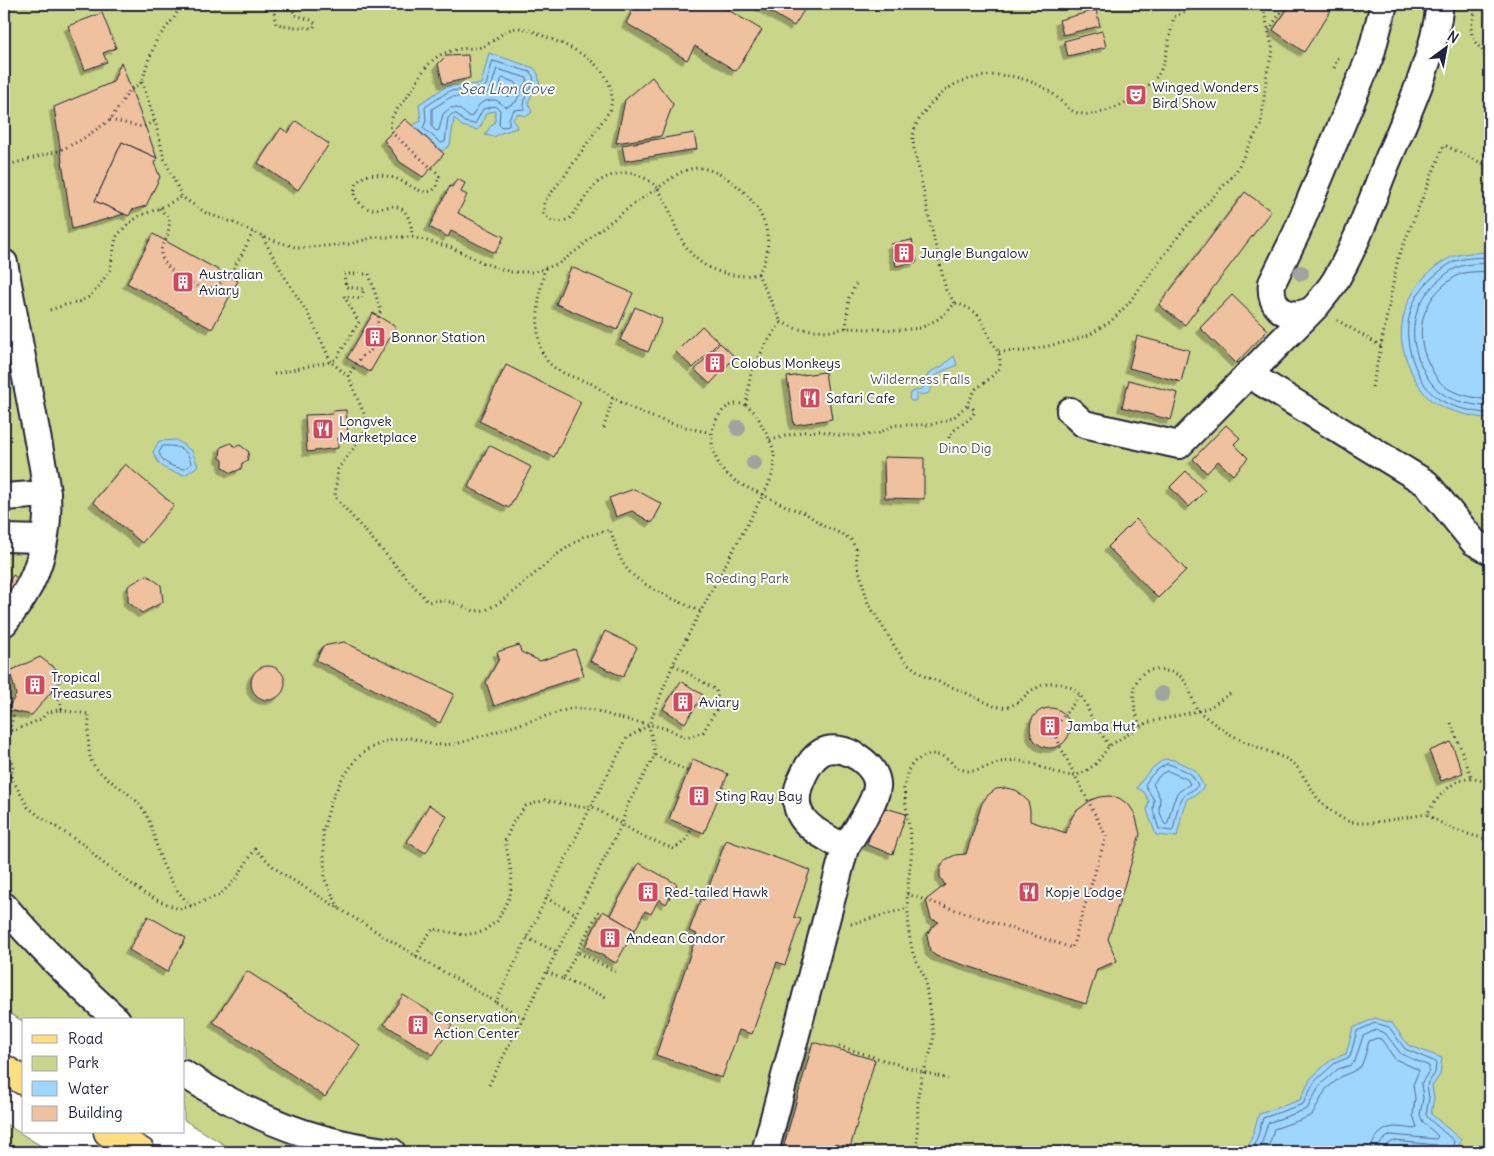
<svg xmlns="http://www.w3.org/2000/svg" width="1494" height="1156" font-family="Delius,sans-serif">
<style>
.green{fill:#c9d589;stroke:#767c62}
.water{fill:#9ed6fd;stroke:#6c8eaf}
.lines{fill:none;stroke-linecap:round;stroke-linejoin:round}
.shore{stroke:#546a89;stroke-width:1}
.building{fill:#efc19f;stroke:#22223b;filter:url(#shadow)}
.minor-casing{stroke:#22223b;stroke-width:30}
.major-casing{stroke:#22223b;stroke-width:31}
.path{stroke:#22223b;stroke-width:3;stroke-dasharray:1 4;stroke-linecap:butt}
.minor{stroke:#fff;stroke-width:26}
.major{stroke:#fedf80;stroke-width:28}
.path-bridge{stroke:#22223b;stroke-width:3;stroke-dasharray:1 4;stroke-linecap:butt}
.tree{fill:#a1a3a0}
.labels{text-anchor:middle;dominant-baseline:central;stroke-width:4;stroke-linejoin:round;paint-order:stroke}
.poi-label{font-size:14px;fill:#22223b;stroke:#fff;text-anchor:start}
.park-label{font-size:14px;fill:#545852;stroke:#fff}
.water-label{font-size:15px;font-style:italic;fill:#475875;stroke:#fff}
</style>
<defs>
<filter id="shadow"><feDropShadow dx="-4.5" dy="4.5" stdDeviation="0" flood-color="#0004"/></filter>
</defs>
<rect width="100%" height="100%" fill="#fff"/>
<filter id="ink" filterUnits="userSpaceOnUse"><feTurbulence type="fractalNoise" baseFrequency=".02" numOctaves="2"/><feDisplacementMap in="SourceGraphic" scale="10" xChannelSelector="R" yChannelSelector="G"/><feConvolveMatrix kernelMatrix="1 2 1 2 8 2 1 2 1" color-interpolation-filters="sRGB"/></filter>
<g filter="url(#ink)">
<g class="green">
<polygon points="4,4 1490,4 1490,1152 236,1152 184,1120 184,1020 24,1020 24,1022 4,1010"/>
<polygon points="4,1123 51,1152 4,1152"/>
</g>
<g class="water">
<polygon points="489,53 534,68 538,74 540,88 534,90 528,102 532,112 527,116 517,114 513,119 517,128 501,133 494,137 485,135 490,127 495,122 495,111 486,113 481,126 477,130 462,126 454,118 450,145 442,151 413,125 421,121 419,104 447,86 481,84"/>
<path d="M1490 252V419C1472 416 1447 412 1432 401 1423 394 1417 383 1412 373 1408 364 1404 354 1402 344 1397 309 1420 271 1452 257 1464 252 1478 253 1490 252Z"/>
<path d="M954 356 957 365C950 369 937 371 933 380 932 383 931 392 927 394 925 395 919 394 916 394V399L915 401H911L909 398 910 393 923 388 928 374 932 371 941 367Z"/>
<path d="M176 440 192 451 198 466 185 475C168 471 160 469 153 452L159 441Z"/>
<path d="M1165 759 1174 760 1195 770 1204 787 1197 794 1187 799 1183 809 1177 837 1156 835 1147 810 1149 801 1144 792 1137 788C1145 775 1152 767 1165 759Z"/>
<polygon points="1375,1018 1392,1023 1408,1045 1442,1058 1440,1075 1432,1086 1434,1098 1431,1114 1461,1140 1456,1152 1394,1146 1388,1152 1247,1152 1259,1114 1300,1100 1311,1078 1332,1059 1346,1054 1353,1028"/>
</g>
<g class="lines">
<g class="shore">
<path d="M493 61 530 72 533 76 534 83C527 90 524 99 524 109L514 110 509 118V126L502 127 499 125 500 110 495 106 483 109 475 124 464 122 457 114H452L448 118 445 142 441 143 423 128 426 121 425 107 449 91 483 88 486 85Z"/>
<path d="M497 69 527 78V81L523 86 516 102 506 107 496 100C478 100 480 105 471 117 462 114 462 106 450 108L443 114 439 130 436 131 432 127V109L451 97 481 96 487 93 491 88Z"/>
<polygon points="503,78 516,83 514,89 509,97 499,92 501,80"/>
<path d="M1490 257C1479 258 1467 257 1456 261 1448 264 1441 270 1434 276 1404 302 1401 338 1418 373 1422 381 1428 391 1436 397 1450 408 1473 411 1490 414"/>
<path d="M1490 263C1479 264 1467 263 1456 268 1449 271 1444 276 1438 281 1412 304 1407 336 1422 367 1426 376 1432 386 1440 392 1452 402 1474 405 1490 407"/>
<path d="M1490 271C1480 272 1469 271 1460 274 1454 277 1449 281 1444 285 1421 305 1415 335 1428 362 1432 370 1436 379 1443 385 1454 395 1476 398 1490 400"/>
<path d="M163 446C177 445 189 449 191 464L184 469C173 467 163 464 159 453Z"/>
<path d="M1167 764 1172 765 1191 774 1198 785C1194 791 1189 791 1185 795 1178 800 1175 821 1173 830L1171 831 1159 829 1153 810 1154 800 1145 785C1150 775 1157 769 1167 764Z"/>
<polygon points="1168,771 1187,779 1190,784 1177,793 1172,806 1168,823 1166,825 1164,823 1159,810 1160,798 1153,784 1161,774"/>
<polyline points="1253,1152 1263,1118 1303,1104 1315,1081 1335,1063 1350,1057 1357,1031 1375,1023 1389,1027 1405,1049 1436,1062 1435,1073 1427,1085 1429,1098 1426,1114 1428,1118 1454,1141 1452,1152"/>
<path d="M1259 1152 1268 1123 1307 1109 1320 1085 1338 1069 1351 1065 1355 1061 1363 1036 1376 1030 1385 1033 1401 1054 1429 1066V1071L1421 1084 1423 1098 1420 1115 1423 1122 1438 1136 1436 1139 1391 1135C1384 1138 1378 1144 1378 1152"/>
<path d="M1267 1152 1274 1129 1306 1118 1313 1114 1326 1089 1342 1076 1354 1071 1361 1066 1364 1059 1369 1041 1377 1038 1381 1039 1395 1059 1419 1070 1413 1085 1415 1098 1413 1115 1417 1127 1414 1129C1408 1128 1400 1127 1394 1127 1381 1128 1371 1140 1371 1152"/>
<path d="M1384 1152C1384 1147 1389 1142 1395 1141L1437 1145 1441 1148V1152"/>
</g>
</g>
<g class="building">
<polygon points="636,4 718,4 762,30 736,71 695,46 687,60 626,23"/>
<polygon points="757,4 808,4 794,26"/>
<polygon points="1291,4 1335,4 1304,52 1273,30"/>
<polygon points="1096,10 1100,26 1063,35 1059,20"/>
<polygon points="102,13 116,48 103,53 107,62 85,70 68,26"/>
<polygon points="1102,31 1106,47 1068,56 1064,41"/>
<polygon points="468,55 470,78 443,84 438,64 446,56"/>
<polygon points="121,62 157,158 122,142 95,201 124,214 72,229 54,107 113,82"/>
<polygon points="652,77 673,104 661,136 616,143 625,100"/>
<polygon points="405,119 444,154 423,177 400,162 384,140"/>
<polygon points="296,121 329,144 298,190 258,163 281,128 288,133"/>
<polygon points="694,133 697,149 625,161 622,145"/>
<polygon points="122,142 157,158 154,163 160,177 146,206 132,210 129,216 95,201"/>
<polygon points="457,179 465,183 461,192 467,195 458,213 504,237 495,253 451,231 448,237 429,227 450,186 452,187"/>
<polygon points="1245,192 1271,211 1185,325 1159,305"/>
<polygon points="153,234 238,281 212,329 127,283"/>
<polygon points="912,240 917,262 896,266 891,244"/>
<polygon points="571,267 633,293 617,330 556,304"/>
<polygon points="1232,295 1268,330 1236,363 1200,328"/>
<polygon points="635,307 662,319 648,352 620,340"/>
<polygon points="373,313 396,327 370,372 347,358"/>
<polygon points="702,326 719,342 693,368 676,352"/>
<polygon points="1137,336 1189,350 1181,382 1129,368"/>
<polygon points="720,343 735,357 710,384 695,370"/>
<polygon points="506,365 581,402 554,457 479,421"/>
<polygon points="825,372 832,419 794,425 787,377"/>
<polygon points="1129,380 1178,393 1171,420 1122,407"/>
<polygon points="346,410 348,437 338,438 338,448 307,452 305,415 333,414 332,411"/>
<polygon points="1226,425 1240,438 1234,444 1248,458 1233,475 1218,461 1207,473 1193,459"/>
<polygon points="231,443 235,447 240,445 249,452 247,461 242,463 241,469 231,473 223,467 223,460 220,458 221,447"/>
<polygon points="489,445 531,467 509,508 468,487"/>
<polygon points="884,457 924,458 924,499 885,498"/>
<polygon points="125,464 174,505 142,543 93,502"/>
<polygon points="1186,471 1205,491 1189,507 1170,487"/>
<polygon points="634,489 662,504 652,523 632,511 616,517 609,498"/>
<polygon points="1136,519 1186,570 1158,598 1108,547"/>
<polygon points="13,575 26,584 17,597 4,589"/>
<polygon points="147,575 161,585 163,602 142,613 128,602 128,586"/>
<polygon points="605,631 637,647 623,677 590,661"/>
<polygon points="344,642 454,694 440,723 316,660 323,646"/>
<polygon points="519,645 521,652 540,661 575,649 584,675 494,706 486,682 499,659 497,652"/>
<polygon points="40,657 56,669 62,679 32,715 7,710 16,695 10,671"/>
<circle cx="268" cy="683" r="17"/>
<polygon points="681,681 703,695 685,723 663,709"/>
<circle cx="1050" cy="728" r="20"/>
<polygon points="1451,742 1463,773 1441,781 1429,751"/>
<polygon points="693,759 728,774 704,833 669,819"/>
<polygon points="1006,788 1016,790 1028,801 1030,810 1030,821 1066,833 1070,821 1075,812 1091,800 1099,797 1109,796 1119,798 1129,805 1135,814 1140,834 1108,939 1117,961 1097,969 1086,1004 936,956 930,951 927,935 931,928 939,922 931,919 926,900 945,885 940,877 940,869 945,860 955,855 966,854 982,803 988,795 996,789"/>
<polygon points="429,805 447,816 426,853 407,842"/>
<polygon points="879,806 906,814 893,854 867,845"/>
<polygon points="726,840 810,870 794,917 801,919 785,965 777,962 752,1034 739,1030 722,1078 656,1055 697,934 689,931 701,899 704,900"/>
<polygon points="639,863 677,884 666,904 659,899 651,914 645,911 635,930 610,915"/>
<polygon points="603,911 635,930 616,963 585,946"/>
<polygon points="148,916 186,938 167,972 129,950"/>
<polygon points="247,971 360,1045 325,1097 213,1022"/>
<polygon points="403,995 452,1025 433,1055 384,1024"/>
<polygon points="813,1042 875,1060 850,1148 834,1144 832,1152 782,1152"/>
</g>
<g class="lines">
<g class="minor-casing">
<g id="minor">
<path d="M4 263 43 467C44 476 46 485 47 494 49 527 42 567 24 595 18 605 11 614 4 623"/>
<path d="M1310 311C1287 321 1269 308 1272 283L1296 234 1371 54 1384 4"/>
<polyline points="1248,374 1426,483 1474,542 1490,551"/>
<path d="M1070 411 1084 424 1179 445 1317 305C1323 297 1330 289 1335 281 1357 244 1371 202 1387 162 1408 112 1434 58 1440 4"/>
<polyline points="4,497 47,494"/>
<polyline points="4,538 44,539"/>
<path d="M4 906C38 946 77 984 117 1020"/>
<path d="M184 1074C226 1101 275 1126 324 1139 346 1145 369 1149 392 1152"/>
<path d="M765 1152 845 848C854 833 875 804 877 787 879 765 846 745 827 750 816 753 808 765 804 774 782 817 813 830 845 848"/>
</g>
</g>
<g class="major-casing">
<g id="major">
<polyline points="4,1069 24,1081"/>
<polyline points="108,1132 141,1152"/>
</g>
</g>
<g class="path">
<polyline points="273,4 276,10 274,15 276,24 296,27 313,28 316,24 311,20 295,15 292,9 293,4"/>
<polyline points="1477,4 1471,27 1472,36 1475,42 1482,50 1490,64"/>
<polyline points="1269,30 1286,4"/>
<polyline points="1334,68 1337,59 1340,57"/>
<polyline points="1487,75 1490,65"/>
<path d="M142 82 155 121 164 158 182 197 206 213 237 224 263 237 298 248 350 244 375 237H412L450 247 486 264 510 272H534L558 264 580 248 597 232 638 201 658 188C652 182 644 177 635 174 624 170 604 176 596 184 586 195 579 207 570 218 559 224 551 223 544 214V203L547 198 566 174 610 110C621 70 577 49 546 37 537 33 527 28 517 28 504 29 495 41 484 46 475 50 464 47 454 50 427 56 421 76 407 97 399 108 386 118 392 133L436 172 439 176 436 188C433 190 430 192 425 192 415 190 407 183 397 179 382 174 360 169 355 189 353 195 355 198 359 202 368 212 376 209 387 207 406 202 412 222 412 237"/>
<polyline points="110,120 143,127 155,121"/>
<polyline points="4,166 59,151 81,140 110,120 130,90 142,82 148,61 157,39 174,18 181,4"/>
<path d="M160 208 170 221C169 225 169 229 168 233 167 240 160 247 161 254 163 264 173 272 181 277 189 283 203 291 213 287 231 280 245 248 253 232"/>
<path d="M263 238 283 274 311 319 331 362 336 359 359 322 344 296 361 299 364 289 346 287 344 274H369L381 311C374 323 381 330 376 342 372 351 370 351 363 356 357 362 353 369 348 376"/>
<path d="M545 268C539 291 532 338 545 358 556 374 576 377 592 384 607 393 622 404 638 411 662 422 687 428 712 433"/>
<path d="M758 274C781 238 760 201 728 179 720 174 708 168 699 168 682 168 671 179 658 188 662 196 667 204 670 212 680 240 690 262 720 272 733 276 745 277 758 274L781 322 766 344 751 372 746 405C759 415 758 419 766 433 779 456 776 472 763 495L788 507 805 513 824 526 844 535 851 540 856 549 857 563 868 603 897 650 908 664 924 676 962 691 996 707H1008L1019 702 1030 691 1043 685 1051 683 1065 685 1072 688 1080 695 1086 704 1092 719 1109 746"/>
<polyline points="50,310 68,304 76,303 89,297 99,286 110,270 116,237 127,225 139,216 160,208 182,197"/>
<polyline points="1337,320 1381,346 1398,258 1444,145 1490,167"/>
<path d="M781 322 797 329 830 331 846 328 901 330 921 328 938 319 947 312 955 303 946 290C937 252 928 214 920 175 918 163 913 150 913 138 913 118 942 89 960 82 978 76 1000 72 1019 78 1031 81 1043 86 1053 94 1060 99 1065 107 1073 111 1098 124 1144 95 1158 75 1166 63 1170 32 1174 17L1197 5 1206 4"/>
<polyline points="846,328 849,298 856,284"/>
<polyline points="999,352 1025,351 1071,341 1089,335 1111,321 1128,304 1183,230 1236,172 1248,147 1261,125 1267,72 1273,50 1262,4"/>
<path d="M274 374 318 364 331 362 348 376 365 416 363 436 338 469 335 497 428 602 442 600 458 604 474 611 486 610 499 603 513 592 559 553 583 537 610 530C615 542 618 558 627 569 640 586 680 602 700 611"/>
<polyline points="1372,387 1381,346"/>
<polyline points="604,428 613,397"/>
<path d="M949 438V436C957 425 968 423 974 413L973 409 966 406"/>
<path d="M770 440 801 432 820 431 839 435 861 436 879 433 894 425H930L953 418 966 406 976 389 988 380 1000 368C1000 363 1000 356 998 352 997 348 993 345 992 342 980 319 982 311 955 303"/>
<polyline points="52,691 60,701 62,710"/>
<polyline points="1451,723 1472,778"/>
<path d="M1140 726C1138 718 1134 709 1134 700 1132 683 1141 667 1159 670 1167 671 1175 672 1181 677 1191 686 1191 700 1198 711L1210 707 1231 693"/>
<polyline points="9,731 15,711"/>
<polyline points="655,755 689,772"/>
<path d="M1490 785C1462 767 1441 791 1427 814 1448 829 1466 834 1490 840"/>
<polyline points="907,894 1072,948 1106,836 1060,746 1054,729 1080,695"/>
<polyline points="546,898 576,914"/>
<path d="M191 906C177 892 167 876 160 857 154 839 152 819 139 804 128 790 97 776 91 760 87 748 89 727 89 714L58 710 47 713 41 719 18 729 9 731 6 744 8 747 13 766 11 777 28 807 39 816 87 847 99 860 145 894 157 900 179 909 191 906 220 895 236 879 255 849 278 871 416 956 496 1002 591 806 627 738 649 725 673 664 715 584 763 495C747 487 729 481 719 464 714 456 711 444 712 434 714 417 727 399 746 405"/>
<polyline points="339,908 325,880 323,831 331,801 342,779 357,758 367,750 383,742 398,739 412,738 434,745 456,744 572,708 594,710 615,717 669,729 686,738 703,732 719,705 716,690 673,664"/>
<polyline points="851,924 908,908"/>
<polyline points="527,938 557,952"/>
<polyline points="577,952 600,909"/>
<path d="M416 956 424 940 433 929 464 935 482 932 497 921 510 896 512 876 505 841 514 820 526 806 545 800 580 807 591 806 640 835 674 849C682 844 689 838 691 828"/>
<polyline points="547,972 563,979 577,952 619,973"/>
<polyline points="563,979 606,997"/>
<polyline points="523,1018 622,824 627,806 655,755 649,725"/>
<polyline points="839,1046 906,1067"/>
<polyline points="938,1076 948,1079"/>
<polyline points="489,1085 523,1018 496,1002"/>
<polyline points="918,1152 917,1150 918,1096 921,1079 931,1051 934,1035 924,976 913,954 909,934 907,894 912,850 904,789 908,770 915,761 923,757 932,754 942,756 950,761 956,767 966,771 976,771 1001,762 1016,760 1033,764 1062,775 1075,776 1086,771 1097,763 1109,746 1146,723 1198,711 1224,731 1245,742 1287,759 1298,768 1318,799 1329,809 1338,816 1347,821 1357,823 1371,823 1427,814"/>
</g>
<use href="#minor" class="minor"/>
<use href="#major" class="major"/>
<polyline class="path-bridge" points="906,1067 938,1076"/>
</g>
<g class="tree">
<circle cx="1301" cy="273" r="8"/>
<circle cx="738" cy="428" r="8"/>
<circle cx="754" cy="463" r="8"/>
<circle cx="1162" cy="694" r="8"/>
</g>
</g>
<defs>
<g id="theatre-square" transform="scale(1.125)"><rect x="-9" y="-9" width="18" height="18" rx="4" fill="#d1495b" stroke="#fff"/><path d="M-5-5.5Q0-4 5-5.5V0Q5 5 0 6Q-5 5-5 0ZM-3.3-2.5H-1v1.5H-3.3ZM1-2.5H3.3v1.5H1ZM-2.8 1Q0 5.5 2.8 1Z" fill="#fff"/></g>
<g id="building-square" transform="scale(1.125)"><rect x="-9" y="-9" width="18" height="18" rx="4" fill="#d1495b" stroke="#fff"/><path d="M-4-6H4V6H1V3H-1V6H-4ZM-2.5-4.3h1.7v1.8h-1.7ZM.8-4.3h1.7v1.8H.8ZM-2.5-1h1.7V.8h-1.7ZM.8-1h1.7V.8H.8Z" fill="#fff"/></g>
<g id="restaurant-square" transform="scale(1.125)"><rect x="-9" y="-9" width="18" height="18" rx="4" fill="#d1495b" stroke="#fff"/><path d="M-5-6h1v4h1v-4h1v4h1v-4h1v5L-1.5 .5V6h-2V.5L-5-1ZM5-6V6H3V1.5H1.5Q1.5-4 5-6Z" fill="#fff"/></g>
</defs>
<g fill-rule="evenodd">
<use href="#theatre-square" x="1136" y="95"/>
<use href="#building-square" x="904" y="253"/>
<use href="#building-square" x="183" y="282"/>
<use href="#building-square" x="375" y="337"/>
<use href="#building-square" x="715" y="363"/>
<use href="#restaurant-square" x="810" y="398"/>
<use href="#restaurant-square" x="323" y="429"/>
<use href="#building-square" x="35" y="685"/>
<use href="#building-square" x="683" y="702"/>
<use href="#building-square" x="1050" y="726"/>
<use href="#building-square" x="699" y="796"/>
<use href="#building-square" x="648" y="892"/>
<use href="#restaurant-square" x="1029" y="892"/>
<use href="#building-square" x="610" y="938"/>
<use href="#building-square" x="418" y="1025"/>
</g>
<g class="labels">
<g class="poi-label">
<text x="1152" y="87">Winged Wonders<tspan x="1152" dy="16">Bird Show</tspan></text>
<text x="920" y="253">Jungle Bungalow</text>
<text x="199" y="274">Australian<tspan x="199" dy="16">Aviary</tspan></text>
<text x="391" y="337">Bonnor Station</text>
<text x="731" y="363">Colobus Monkeys</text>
<text x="826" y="398">Safari Cafe</text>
<text x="339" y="421">Longvek<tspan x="339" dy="16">Marketplace</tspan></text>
<text x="51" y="677">Tropical<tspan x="51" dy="16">Treasures</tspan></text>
<text x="699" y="702">Aviary</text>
<text x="1066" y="726">Jamba Hut</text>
<text x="715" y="796">Sting Ray Bay</text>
<text x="664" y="892">Red-tailed Hawk</text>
<text x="1045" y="892">Kopje Lodge</text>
<text x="626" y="938">Andean Condor</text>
<text x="434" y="1017">Conservation<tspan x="434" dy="16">Action Center</tspan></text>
</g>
<g class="park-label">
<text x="920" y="379">Wilderness Falls</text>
<text x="965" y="448">Dino Dig</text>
<text x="747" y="578">Roeding Park</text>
</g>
<g class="water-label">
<text x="507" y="88">Sea Lion Cove</text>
</g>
</g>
<rect width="1494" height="1156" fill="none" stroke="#fff" stroke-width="20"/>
<rect x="10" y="10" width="1474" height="1136" fill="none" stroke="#22223b" stroke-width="2" filter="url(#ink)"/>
<rect x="22" y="1018" width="162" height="115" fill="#ffffff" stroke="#a7a7b1"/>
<rect x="32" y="1035" width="25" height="8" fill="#fedf80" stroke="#a7a7b1"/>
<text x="68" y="1044" font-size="15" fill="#22223b">Road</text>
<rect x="32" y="1056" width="25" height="15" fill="#c9d589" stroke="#a7a7b1"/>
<text x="68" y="1068" font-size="15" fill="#22223b">Park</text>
<rect x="32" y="1081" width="25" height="15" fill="#9ed6fd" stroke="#a7a7b1"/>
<text x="68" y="1094" font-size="15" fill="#22223b">Water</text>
<rect x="32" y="1106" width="25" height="15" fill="#efc19f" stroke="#a7a7b1"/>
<text x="68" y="1118" font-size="15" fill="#22223b">Building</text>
<g transform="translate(1446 48) rotate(32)" stroke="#ffffff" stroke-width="4" paint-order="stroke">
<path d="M0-4L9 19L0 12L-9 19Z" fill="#22223b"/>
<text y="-8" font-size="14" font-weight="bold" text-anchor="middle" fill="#22223b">N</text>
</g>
</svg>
